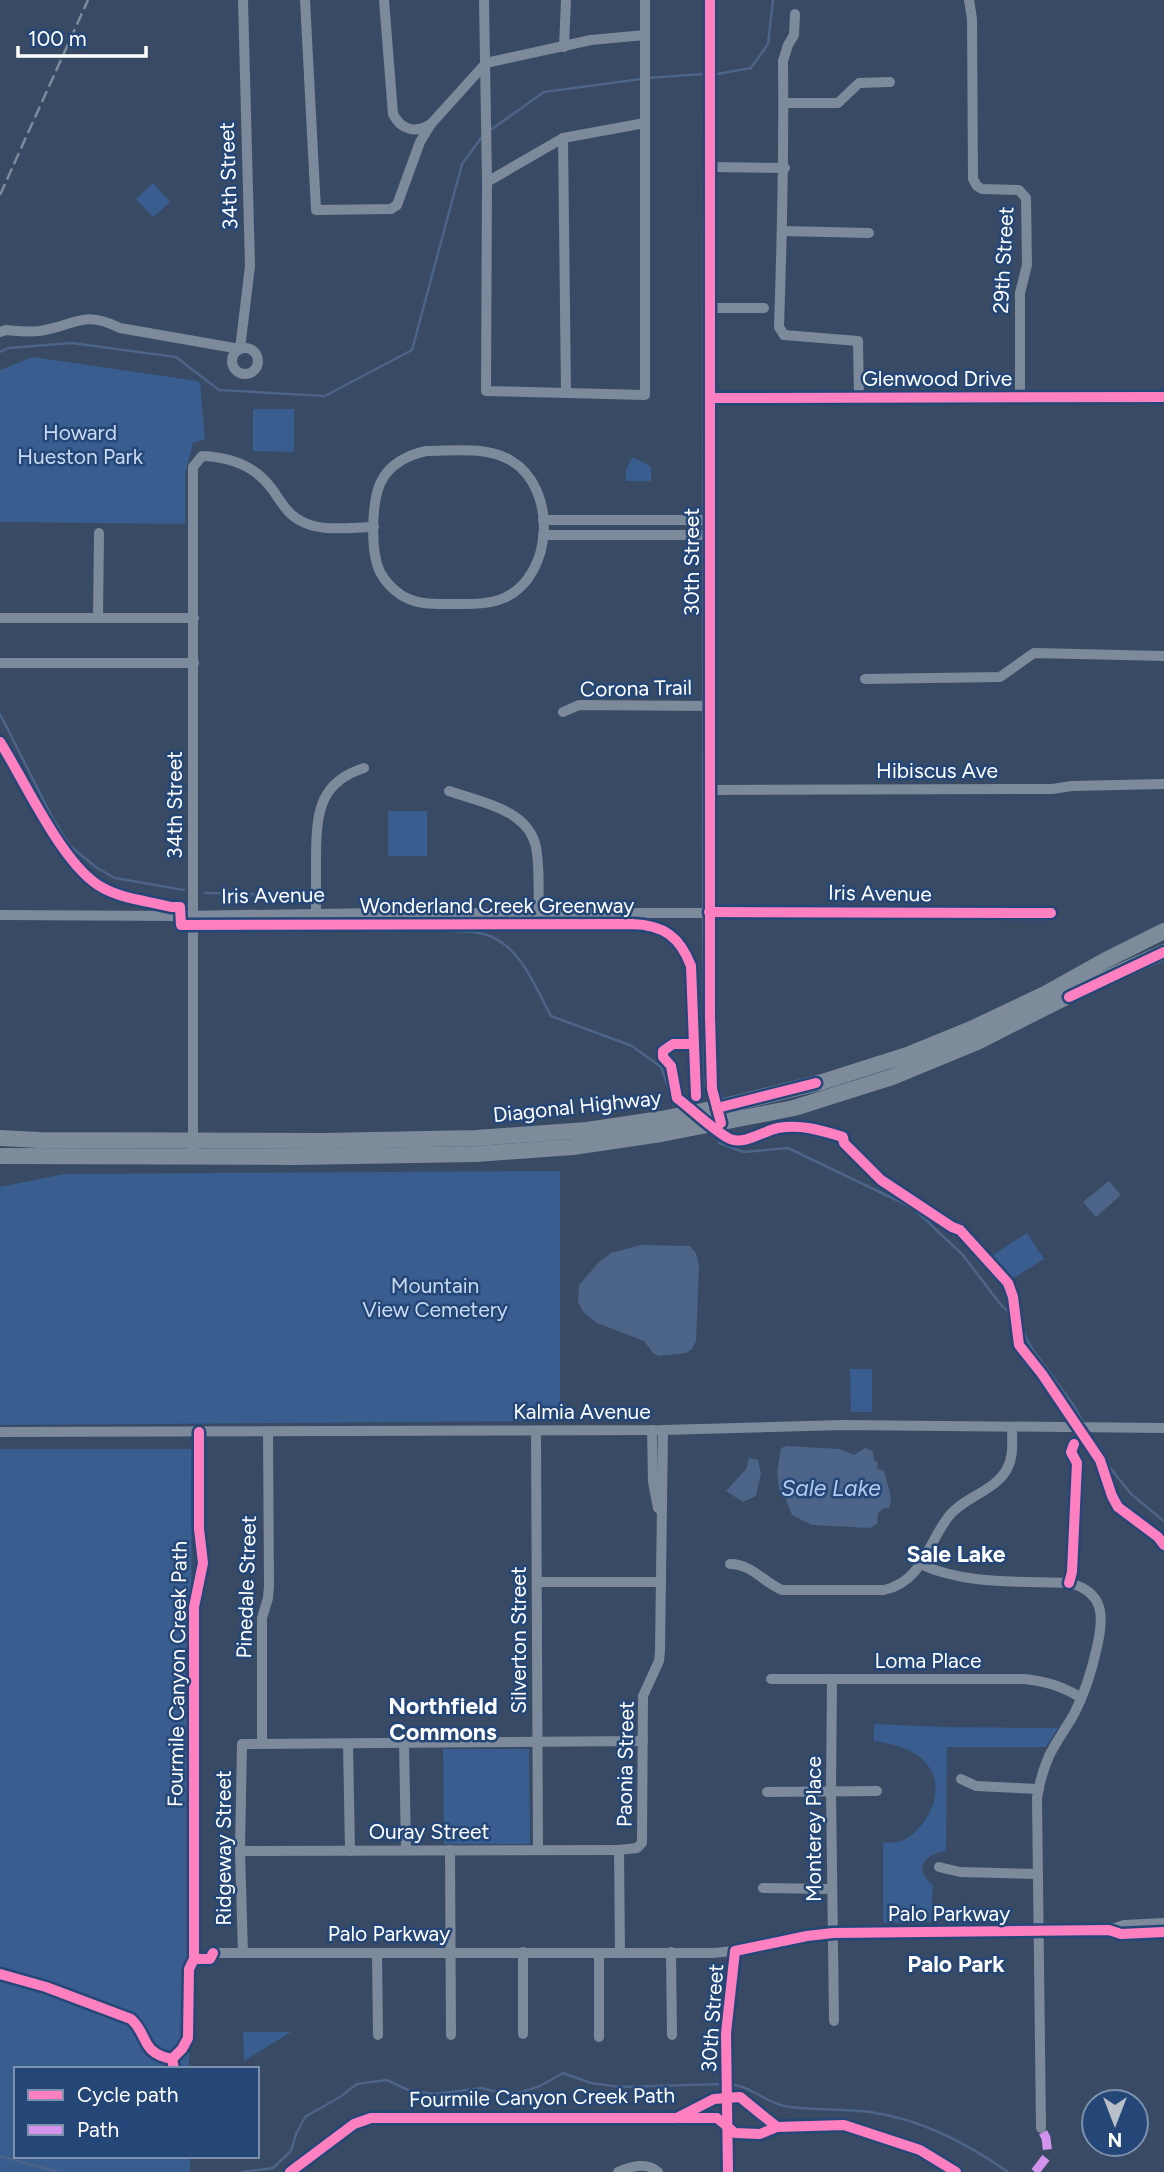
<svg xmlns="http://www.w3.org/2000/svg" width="1164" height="2172" font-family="Figtree,sans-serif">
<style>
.green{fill:#385d8e}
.water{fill:#4c6487}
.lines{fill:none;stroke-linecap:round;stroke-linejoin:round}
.stream{stroke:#4c6487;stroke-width:2.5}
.minor{stroke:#7c8a9b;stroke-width:10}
.major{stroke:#7b879a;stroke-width:14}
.highway{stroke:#7e8b9b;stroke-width:16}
.rail{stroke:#7e8b9b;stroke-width:2.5;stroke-dasharray:12 5;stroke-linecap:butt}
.quiet{stroke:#d193ec;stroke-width:9;stroke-dasharray:18 9;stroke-linecap:butt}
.cycleway-casing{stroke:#254777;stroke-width:15}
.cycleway{stroke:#ff80c0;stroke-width:10}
.labels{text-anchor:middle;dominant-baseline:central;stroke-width:5;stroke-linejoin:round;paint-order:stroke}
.street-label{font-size:21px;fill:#fff;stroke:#254777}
.park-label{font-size:21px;fill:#c8dbf2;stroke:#254777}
.water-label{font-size:23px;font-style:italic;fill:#b1caeb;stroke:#254777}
.neighbourhood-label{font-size:23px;font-weight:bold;fill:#fff;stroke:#254777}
</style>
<rect width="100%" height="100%" fill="#384a64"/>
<g class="green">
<polygon points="153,183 170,202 153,217 136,199"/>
<polygon points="33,357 197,381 200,383 205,439 193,443 185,474 185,524 0,522 0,370"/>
<polygon points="253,409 294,409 294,452 253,451"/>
<polygon points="633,457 651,467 651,481 626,481 626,469"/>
<rect x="388" y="811" width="39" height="45"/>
<polygon points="560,1171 560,1421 0,1425 0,1187 64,1174"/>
<polygon points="1027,1233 1044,1259 1009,1281 993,1255"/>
<polygon points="850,1369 872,1369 872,1412 851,1412"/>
<polygon points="0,1449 192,1449 189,2069 16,2069 16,2156 190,2156 190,2172 0,2172"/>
<path d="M874 1724 944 1727 1058 1728 1046 1747H947L946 1851C925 1854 912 1869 933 1885L931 1922 883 1923V1842C890 1843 897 1843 904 1840 927 1827 944 1794 931 1770 920 1750 894 1744 874 1741Z"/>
<polygon points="443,1749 529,1749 530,1844 444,1844"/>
<polygon points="243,2032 291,2032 244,2061"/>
</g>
<g class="water">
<polygon points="1109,1181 1121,1195 1096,1217 1083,1202"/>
<polygon points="641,1245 690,1246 696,1253 699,1265 696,1341 692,1349 686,1353 659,1356 653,1353 644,1341 597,1323 584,1313 578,1302 579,1285 599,1262 611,1253"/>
<polygon points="787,1446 840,1449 854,1455 865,1448 873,1451 874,1460 878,1463 877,1468 884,1471 890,1493 891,1502 889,1508 884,1508 878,1513 877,1524 870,1528 812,1525 792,1515 785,1497 780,1495 777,1472 781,1448"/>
<polygon points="749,1458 758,1460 761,1474 756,1496 743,1502 726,1491 746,1469"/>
</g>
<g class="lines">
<g class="stream">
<polyline points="717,74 751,68 768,44 773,0"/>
<polyline points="647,78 703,74"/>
<polyline points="489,131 544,92 641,79"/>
<polyline points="0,352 8,348 72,343 176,357 219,390 325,396 412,350 462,164 481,138"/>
<polyline points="0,714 54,821 70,846 97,868 115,878 184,890"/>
<polyline points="205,893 280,895 288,898"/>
<path d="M451 931C461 931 473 931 484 934 520 944 534 985 551 1016L632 1046 661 1067 673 1100"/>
<polyline points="719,1143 744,1152 788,1148 913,1208 962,1254 1001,1305 1017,1319 1031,1347 1074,1406 1083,1422"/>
<polyline points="1088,1431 1103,1459 1131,1494 1164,1521"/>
<path d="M729 2084C749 2085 765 2102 784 2106 812 2111 842 2108 870 2112 921 2119 966 2143 1008 2172"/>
<polyline points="0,2156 58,2172"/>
<polyline points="242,2172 273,2168 291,2151 296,2134 305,2117 340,2097 357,2084 387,2080 410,2091 435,2094 482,2088 500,2093 519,2093 540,2086 563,2073 591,2083 620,2087 723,2084"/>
</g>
<g class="minor">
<polyline points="305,0 316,210 391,209 397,205 420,142 431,124 486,63 591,40 645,35"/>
<path d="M384 0 393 114C401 130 416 134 431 124"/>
<polyline points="484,0 487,182 486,391 645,395 645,0"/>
<polyline points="969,0 972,19 973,179 977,186 982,189 1019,190 1026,198 1027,265 1020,293 1020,397"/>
<path d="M795 14 794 35 788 45 783 61C784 149 782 238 779 327L784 335 858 341 859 397"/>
<polyline points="564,47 566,0"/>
<polyline points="784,103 838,103 859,83 890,82"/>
<polyline points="563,138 566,393"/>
<polyline points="709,167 785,168"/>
<polyline points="487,182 563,138 645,123"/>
<polyline points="783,231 869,233"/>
<polyline points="710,308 764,308"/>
<path d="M0 332 6 330C18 331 33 333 45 330 79 323 85 311 120 328L240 349 250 266 243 0"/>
<circle cx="245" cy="361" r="13"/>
<polyline points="710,398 1164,397"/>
<path d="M426 451C454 451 485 446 510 460 558 487 554 576 504 598 487 605 470 604 452 604 434 604 417 605 401 595 392 589 385 581 380 572 370 551 371 497 383 478 393 462 408 455 426 451Z"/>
<polyline points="543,520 710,520"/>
<polyline points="543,535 710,535"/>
<polyline points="0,618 194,618"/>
<polyline points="98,618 99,533"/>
<polyline points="0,663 194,663"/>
<polyline points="865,679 1000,677 1034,653 1164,656"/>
<polyline points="563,712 579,705 710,706"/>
<polyline points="709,790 1052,789 1072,786 1164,784"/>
<path d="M449 791C480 802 528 809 536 847 540 868 538 892 539 913"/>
<path d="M316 913C316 893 316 872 316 852 317 811 320 782 364 768"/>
<polyline points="0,915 180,916 380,913 1051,913"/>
<path d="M193 1157V467L202 456C229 457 255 465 272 489 282 503 288 516 305 523 325 532 353 527 374 527"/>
<polyline points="652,1430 653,1482 658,1508"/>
<polyline points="536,1431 538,1850"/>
<polyline points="0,1432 663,1430 843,1425 1164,1428"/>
<path d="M730 1564C752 1564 763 1582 782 1590H884C923 1581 927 1544 949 1516 964 1497 995 1491 1007 1469 1014 1456 1012 1441 1012 1427"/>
<path d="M920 1564C965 1585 1020 1581 1069 1583 1105 1592 1104 1617 1097 1647 1092 1670 1085 1693 1074 1714 1066 1728 1056 1742 1049 1756 1043 1770 1039 1784 1037 1798L1041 2128"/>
<polyline points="537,1582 661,1582"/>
<path d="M771 1679H1024C1046 1681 1063 1686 1081 1698"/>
<polyline points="832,1679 831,1791 834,2021"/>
<polyline points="262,1743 262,1618 268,1598 269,1586 268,1432"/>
<polyline points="404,1743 406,1850"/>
<polyline points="348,1744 350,1851"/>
<polyline points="961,1779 976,1786 1039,1789"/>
<polyline points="767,1792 877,1791"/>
<polyline points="450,1850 451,2035"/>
<polyline points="240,1851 619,1850"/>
<polyline points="939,1867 960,1872 1037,1874"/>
<polyline points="763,1888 832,1889"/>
<polyline points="1109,1930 1124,1925 1164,1923"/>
<polyline points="671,1952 672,2035"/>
<path d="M213 1953H712C754 1951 792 1936 833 1933L1109 1930 1121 1934 1164 1932"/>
<polyline points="243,1953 240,1851 242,1744 643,1741"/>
<polyline points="377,1953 378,2035"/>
<polyline points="599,1953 599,2037"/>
<polyline points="620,1953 619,1850 637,1848 642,1843 643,1696 659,1661 660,1651 663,1430"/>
<polyline points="523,2034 523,1952"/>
<path d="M618 2172C631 2166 648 2162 658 2172"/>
<polyline points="728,2172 726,2033 735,1951"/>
</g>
<polyline class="major" points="710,0 709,927 711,1084 720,1117"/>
<g class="highway">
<polyline points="0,1138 39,1140 324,1141 476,1138 587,1130 661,1119 717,1108 822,1082 910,1054 971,1029 1045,994 1106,960 1164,931"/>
<polyline points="0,1156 295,1157 476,1154 573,1147 661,1134 794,1108 892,1077 977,1042 1086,987 1164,952"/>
</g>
<polyline class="rail" points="0,195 88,0"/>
<polyline class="quiet" points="1035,2172 1048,2155 1046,2138 1041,2128"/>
<g class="cycleway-casing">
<g id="cycleway">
<polyline points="710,0 710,1016 712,1089 721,1123"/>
<polyline points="710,398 1164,397"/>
<path d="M0 742C25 781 63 867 103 888 123 899 149 901 171 907H180L181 925 632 924C664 925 680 937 691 966L696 1096"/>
<polyline points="709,912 1051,913"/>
<polyline points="1069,997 1164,952"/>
<path d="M694 1044H673L663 1051V1057L671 1066 677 1098C689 1107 718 1134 730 1139 745 1145 763 1131 778 1128 801 1124 820 1130 843 1137L844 1143 881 1180 952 1227 960 1230 1008 1283 1013 1297 1019 1345 1042 1374 1100 1460 1112 1496 1118 1507 1158 1537 1164 1545"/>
<polyline points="717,1108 816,1083"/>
<polyline points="1069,1583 1072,1572 1077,1463 1071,1452 1074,1444"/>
<polyline points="194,1959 194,1607 203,1563 199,1529 199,1432"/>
<path d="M0 1974 46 1987 131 2019C149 2035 140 2053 172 2059L174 2069"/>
<polyline points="172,2059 182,2049 188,2038 189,1969 194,1959 210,1959 213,1953"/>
<polyline points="681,2118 717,2118 735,2133 760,2134 777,2127"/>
<polyline points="290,2172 354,2124 371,2118 677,2118 714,2099 740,2097 777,2127 844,2125 920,2150 956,2172"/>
<polyline points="728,2172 726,2033 735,1951 807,1936 833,1933 1109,1930 1121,1934 1164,1932"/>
</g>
</g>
<use href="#cycleway" class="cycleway"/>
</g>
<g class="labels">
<g class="street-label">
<text transform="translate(228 176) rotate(-92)">34th Street</text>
<text transform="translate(1003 260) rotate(-87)">29th Street</text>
<text x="937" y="378">Glenwood Drive</text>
<text transform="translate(691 562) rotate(-90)">30th Street</text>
<text transform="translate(636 688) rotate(-1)">Corona Trail</text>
<text x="937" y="770">Hibiscus Ave</text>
<text transform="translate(174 805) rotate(-90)">34th Street</text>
<text transform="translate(880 893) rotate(1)">Iris Avenue</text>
<text transform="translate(273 895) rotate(-1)">Iris Avenue</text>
<text x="497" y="905">Wonderland Creek Greenway</text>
<text transform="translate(577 1106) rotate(-6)">Diagonal Highway</text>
<text x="582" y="1411">Kalmia Avenue</text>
<text transform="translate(246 1587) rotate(-88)">Pinedale Street</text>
<text transform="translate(518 1640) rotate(-90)">Silverton Street</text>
<text x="928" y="1660">Loma Place</text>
<text transform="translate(177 1674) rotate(-89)">Fourmile Canyon Creek Path</text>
<text transform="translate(625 1764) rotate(-89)">Paonia Street</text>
<text transform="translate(813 1829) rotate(-90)">Monterey Place</text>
<text x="429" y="1831">Ouray Street</text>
<text transform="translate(223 1848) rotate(-90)">Ridgeway Street</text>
<text x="949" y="1913">Palo Parkway</text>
<text x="389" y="1933">Palo Parkway</text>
<text transform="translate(712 2018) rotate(-86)">30th Street</text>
<text transform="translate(542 2097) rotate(-1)">Fourmile Canyon Creek Path</text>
</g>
<g class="park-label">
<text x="80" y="432">Howard<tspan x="80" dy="24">Hueston Park</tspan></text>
<text x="435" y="1285">Mountain<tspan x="435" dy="24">View Cemetery</tspan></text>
</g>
<g class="water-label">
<text x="831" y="1488">Sale Lake</text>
</g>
<g class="neighbourhood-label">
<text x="956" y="1554">Sale Lake</text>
<text x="443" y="1706">Northfield<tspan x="443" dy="26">Commons</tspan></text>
<text x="956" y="1964">Palo Park</text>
</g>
</g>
<rect x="14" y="2067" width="245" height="91" fill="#254777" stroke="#7c91ad" stroke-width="2"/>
<rect x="28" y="2090" width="35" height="10" fill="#ff80c0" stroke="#7c91ad" stroke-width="2"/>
<text x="77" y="2102" font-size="21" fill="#ffffff">Cycle path</text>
<rect x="28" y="2125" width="35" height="10" fill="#d193ec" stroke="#7c91ad" stroke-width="2"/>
<text x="77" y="2137" font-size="21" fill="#ffffff">Path</text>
<g transform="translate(1115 2123) rotate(180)"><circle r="33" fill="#254777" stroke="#7c91ad" stroke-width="2"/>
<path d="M0-5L12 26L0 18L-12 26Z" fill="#b9c0c9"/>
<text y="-10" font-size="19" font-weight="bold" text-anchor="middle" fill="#ffffff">N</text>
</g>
<path d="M18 46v10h128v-10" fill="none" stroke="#ffffff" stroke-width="3.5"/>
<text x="28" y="46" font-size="21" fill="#ffffff" stroke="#254777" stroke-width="5" paint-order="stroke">100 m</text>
</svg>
